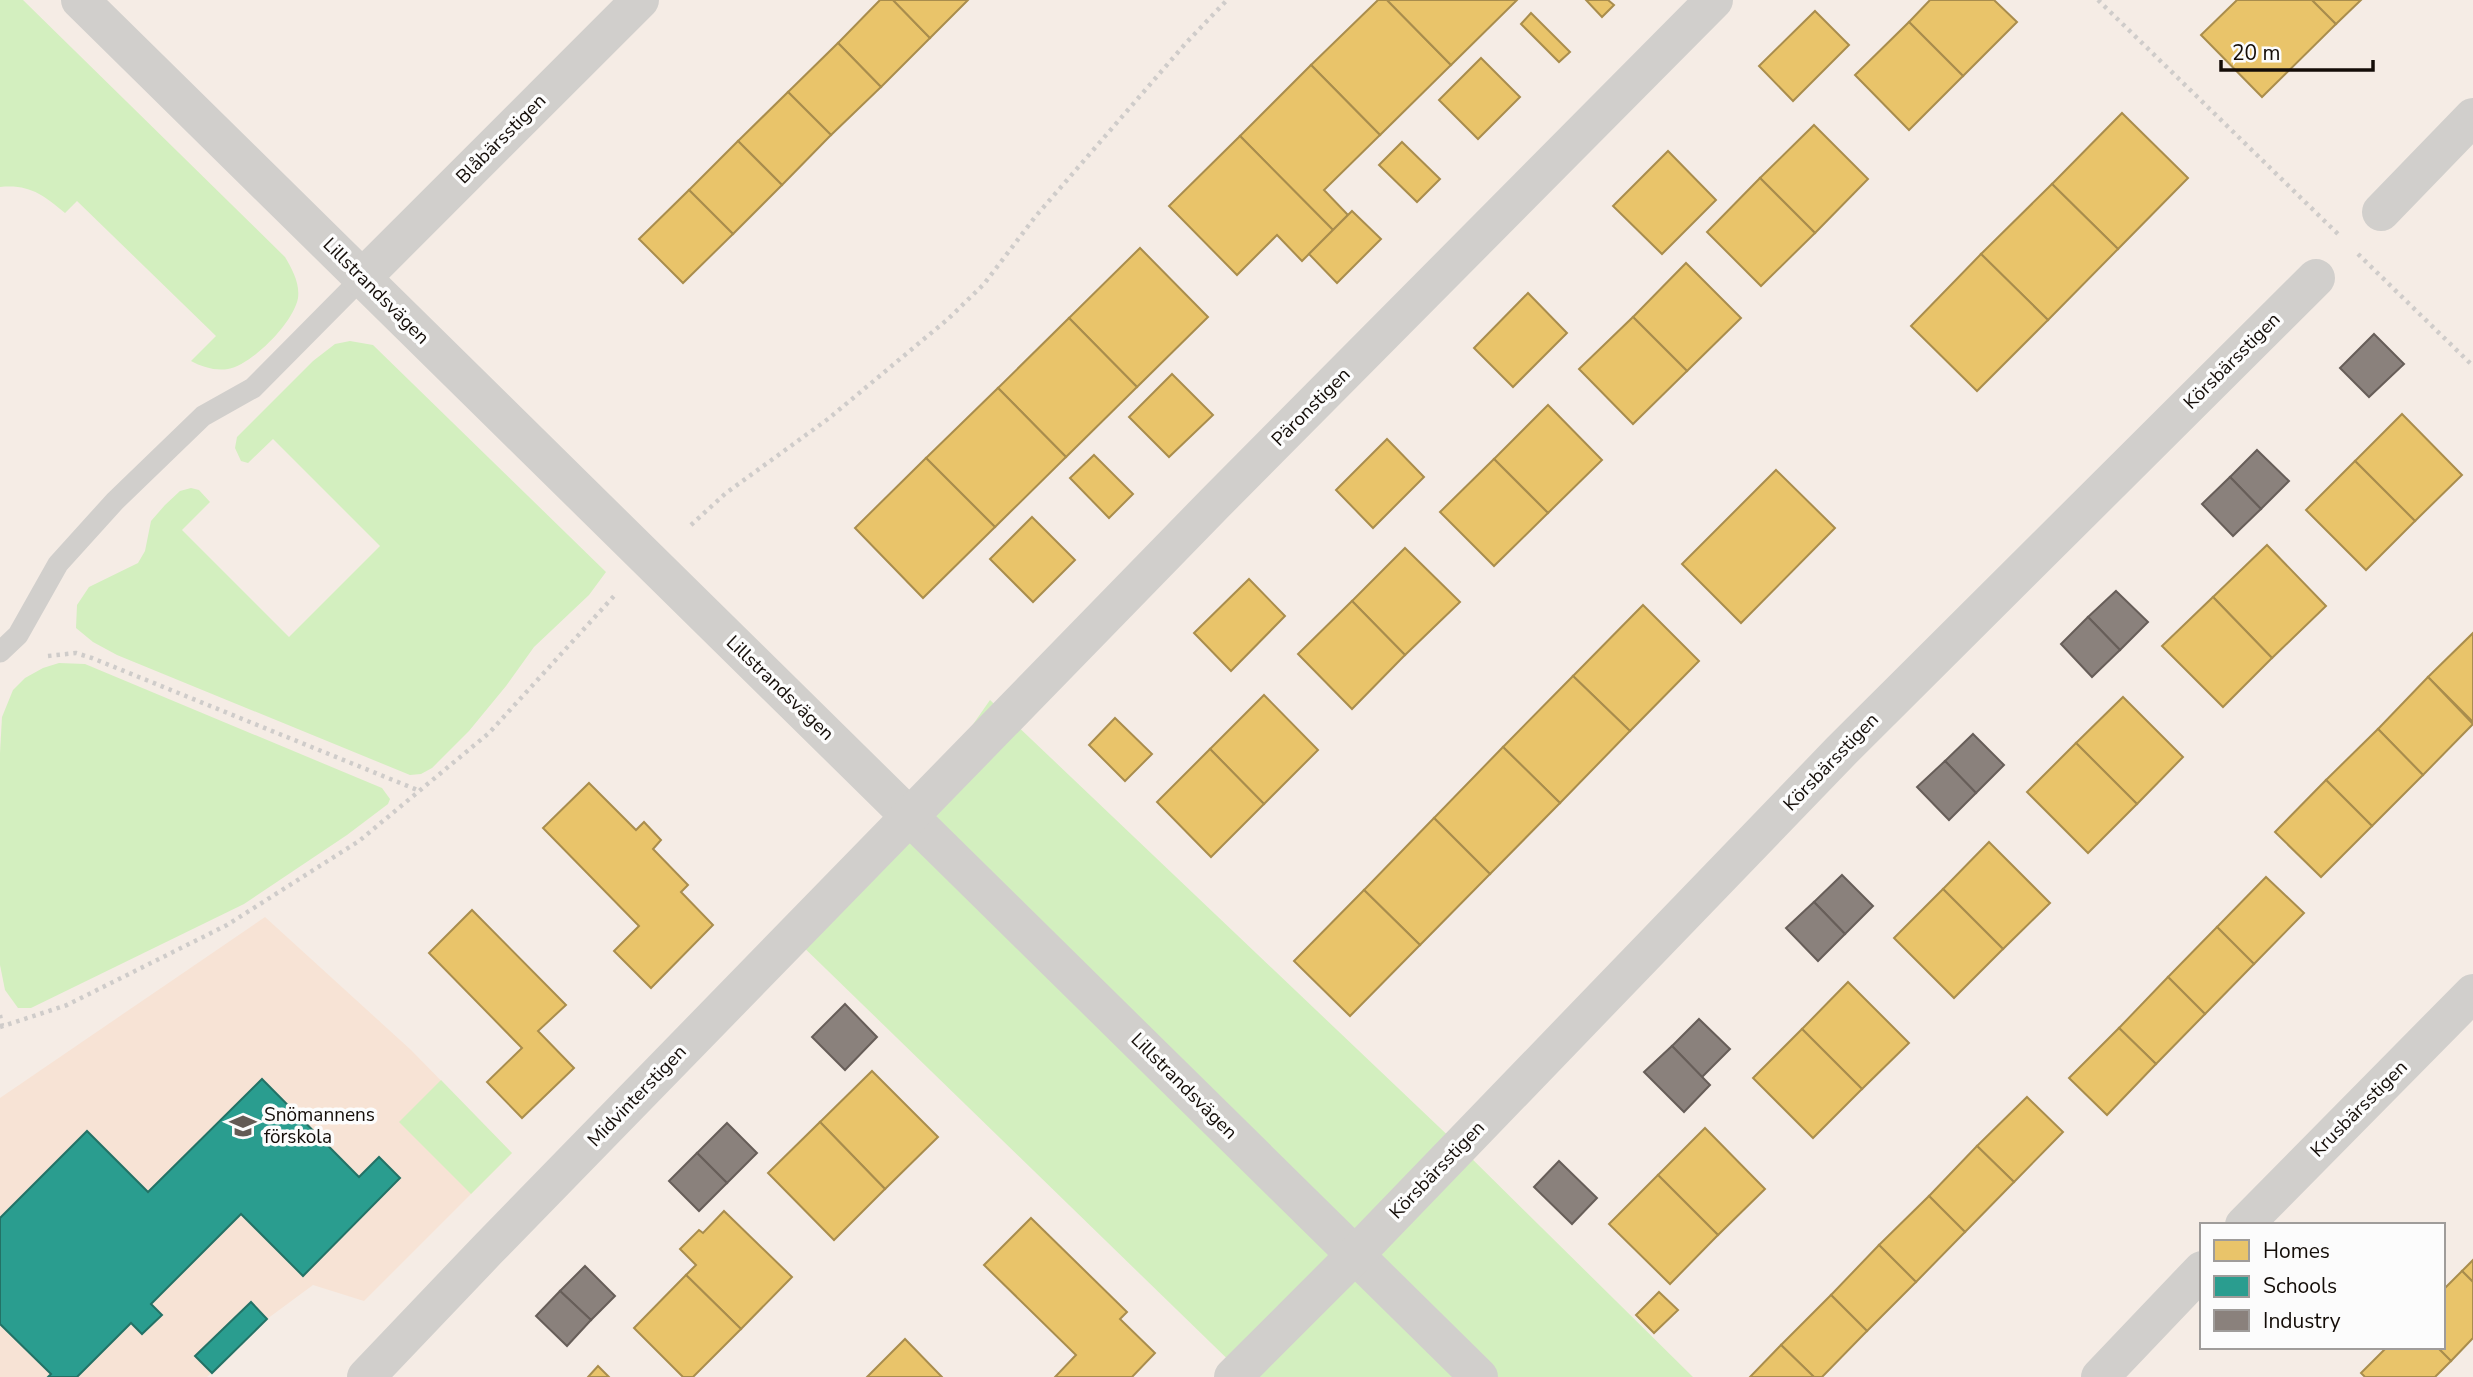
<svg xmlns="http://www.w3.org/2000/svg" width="2473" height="1377" font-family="'Nunito Sans',sans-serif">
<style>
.built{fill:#f7e3d5}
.green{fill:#d3efbf}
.homes{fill:#e9c46a;stroke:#a98d4d;stroke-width:2}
.schools{fill:#2a9d8f;stroke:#237266;stroke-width:2}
.industry{fill:#8a817c;stroke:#675e59;stroke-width:2}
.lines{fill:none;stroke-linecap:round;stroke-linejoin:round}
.path{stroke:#cfccca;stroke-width:4.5;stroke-dasharray:3.5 5;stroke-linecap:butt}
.service{stroke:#d1cfcc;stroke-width:21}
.minor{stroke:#d1cfcc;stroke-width:38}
.labels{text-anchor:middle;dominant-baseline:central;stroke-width:7;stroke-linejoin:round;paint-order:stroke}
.street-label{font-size:19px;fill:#140d08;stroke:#fcfcfc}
.poi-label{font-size:19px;fill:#140d08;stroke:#fcfcfc;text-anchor:start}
</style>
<rect width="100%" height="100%" fill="#f5ece5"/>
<polygon class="built" points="265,917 411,1050 512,1153 364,1301 313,1285 267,1319 207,1377 0,1377 0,1098"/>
<g class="green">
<path d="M0 0H23L285 257C292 269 300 283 298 298 294 322 252 365 228 369 215 371 202 367 191 361L216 336 77 201 65 213C43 195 30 184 0 187Z"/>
<polygon points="350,341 373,345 606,572 589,595 534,647 506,686 469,731 432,768 421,774 410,775 117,655 93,642 76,628 77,605 89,587 138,563 145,551 151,521 165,505 180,491 191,488 199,490 210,502 182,530 289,637 380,546 273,439 248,463 241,461 235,448 237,437 313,361 335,344"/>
<polygon points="59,663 85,664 382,788 390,799 388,804 347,835 244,904 31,1008 18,1008 5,990 0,965 0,753 2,717 13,690 25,678 43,668"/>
<polygon points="990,700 1459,1146 1693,1377 1246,1377 791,935 910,815"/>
<polygon points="441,1080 512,1153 471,1194 399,1122"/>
</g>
<g class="homes">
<polygon points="880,0 893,0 930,38 881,87 838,43"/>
<polygon points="893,0 968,0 930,38"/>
<polygon points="1378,0 1387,0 1451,65 1380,135 1311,65"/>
<polygon points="1387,0 1517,0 1451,65"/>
<polygon points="1586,0 1608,0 1614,5 1602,17"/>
<polygon points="1930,0 1994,0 2017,22 1963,76 1909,22"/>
<polygon points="2237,0 2312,0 2336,24 2262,97 2201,35"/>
<polygon points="2312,0 2361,0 2336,24"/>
<polygon points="1815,11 1849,45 1793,101 1759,66"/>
<polygon points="1531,13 1570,52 1559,62 1521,24"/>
<polygon points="1909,22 1963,76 1909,130 1855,75"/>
<polygon points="838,43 881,87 831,135 788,92"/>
<polygon points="1481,58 1520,97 1478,139 1439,100"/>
<polygon points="1311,65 1380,135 1324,190 1348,215 1333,230 1240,136"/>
<polygon points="788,92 831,135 782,185 738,141"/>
<polygon points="2122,113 2188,178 2118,249 2052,184"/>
<polygon points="1814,125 1868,179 1815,233 1760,178"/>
<polygon points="1240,136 1333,230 1302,261 1277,235 1237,275 1169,206"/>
<polygon points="738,141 782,185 733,234 689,190"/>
<polygon points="1402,142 1440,179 1417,202 1379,165"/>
<polygon points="1668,151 1716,200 1662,254 1613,206"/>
<polygon points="1760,178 1815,233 1761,286 1707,232"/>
<polygon points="2052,184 2118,249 2048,320 1981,254"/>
<polygon points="689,190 733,234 683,283 639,239"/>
<polygon points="1352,211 1381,239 1337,283 1309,254"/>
<polygon points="1140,248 1208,317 1137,387 1069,318"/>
<polygon points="1981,254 2048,320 1977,391 1911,326"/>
<polygon points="1686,263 1741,318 1687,371 1633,317"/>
<polygon points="1528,293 1567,333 1513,387 1474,348"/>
<polygon points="1633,317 1687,371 1633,424 1579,369"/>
<polygon points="1069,318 1137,387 1066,457 998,388"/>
<polygon points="1172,374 1213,415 1169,457 1129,417"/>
<polygon points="998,388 1066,457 995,527 926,458"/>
<polygon points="1548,405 1602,460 1548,513 1494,459"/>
<polygon points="2402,414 2462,475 2415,521 2355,461"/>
<polygon points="1387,439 1424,477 1373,528 1336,490"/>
<polygon points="1094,455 1133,494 1109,518 1070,478"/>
<polygon points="926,458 995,527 923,598 855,528"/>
<polygon points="1494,459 1548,513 1494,566 1440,512"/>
<polygon points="2355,461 2415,521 2366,570 2306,510"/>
<polygon points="1776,470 1835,528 1741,623 1682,564"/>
<polygon points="1032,517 1075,560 1033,602 990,559"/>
<polygon points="2267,545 2326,606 2272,658 2213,597"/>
<polygon points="1405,548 1460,602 1405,655 1352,601"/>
<polygon points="1249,579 1285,616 1231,671 1194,633"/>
<polygon points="2213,597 2272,658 2223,707 2162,646"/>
<polygon points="1352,601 1405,655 1352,709 1298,654"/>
<polygon points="1643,605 1699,661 1630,731 1573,676"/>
<polygon points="2473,633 2473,722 2428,677"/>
<polygon points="1573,676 1630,731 1560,803 1503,747"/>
<polygon points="2428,677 2473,724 2423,775 2378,729"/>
<polygon points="1264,695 1318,750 1264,804 1210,749"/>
<polygon points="2123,697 2183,757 2137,804 2076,743"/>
<polygon points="1115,718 1152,754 1125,781 1089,745"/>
<polygon points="2378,729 2423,775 2372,826 2326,780"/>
<polygon points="2076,743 2137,804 2088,853 2027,792"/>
<polygon points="1503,747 1560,803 1490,874 1434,818"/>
<polygon points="1210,749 1264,804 1211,857 1157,802"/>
<polygon points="2326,780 2372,826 2321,877 2275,832"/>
<polygon points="589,783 636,830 644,822 661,840 653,849 688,885 681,892 713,925 651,988 614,951 639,926 543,828"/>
<polygon points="1434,818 1490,874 1420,945 1364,890"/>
<polygon points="1989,842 2050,903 2003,949 1943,889"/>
<polygon points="2266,877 2304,913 2254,964 2217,927"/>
<polygon points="1943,889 2003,949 1954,998 1894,938"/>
<polygon points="1364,890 1420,945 1350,1016 1294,961"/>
<polygon points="472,910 566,1005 538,1031 574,1068 522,1118 487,1082 522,1048 429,953"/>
<polygon points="2217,927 2254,964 2205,1014 2168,977"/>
<polygon points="2168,977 2205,1014 2156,1064 2119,1028"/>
<polygon points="1848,982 1909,1043 1862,1089 1802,1029"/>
<polygon points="2119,1028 2156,1064 2107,1115 2069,1078"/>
<polygon points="1802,1029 1862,1089 1813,1138 1753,1078"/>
<polygon points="872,1071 938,1137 885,1189 820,1122"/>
<polygon points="2027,1097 2063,1132 2014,1182 1977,1146"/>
<polygon points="820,1122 885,1189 834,1240 768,1173"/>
<polygon points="1705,1128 1765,1189 1718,1235 1658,1175"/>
<polygon points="1977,1146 2014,1182 1965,1232 1929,1196"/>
<polygon points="1658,1175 1718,1235 1670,1284 1609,1224"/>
<polygon points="1929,1196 1965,1232 1916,1282 1879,1245"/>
<polygon points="724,1211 792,1277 741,1329 686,1275 696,1265 680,1249 699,1230 703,1233"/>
<polygon points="1031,1218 1127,1312 1120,1319 1155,1353 1132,1377 1055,1377 1076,1355 984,1265"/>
<polygon points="1879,1245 1916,1282 1867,1331 1831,1295"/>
<polygon points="2473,1260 2473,1282 2462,1271"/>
<polygon points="2462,1271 2473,1282 2473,1338 2451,1361 2437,1347 2443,1347 2443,1290"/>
<polygon points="686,1275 741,1329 693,1377 683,1377 634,1328"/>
<polygon points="1659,1292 1678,1310 1654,1333 1636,1315"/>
<polygon points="1831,1295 1867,1331 1822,1377 1814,1377 1781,1345"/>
<polygon points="905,1339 942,1377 867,1377"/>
<polygon points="1781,1345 1814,1377 1750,1377"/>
<polygon points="2387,1347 2437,1347 2451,1361 2435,1377 2365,1377 2361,1373"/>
<polygon points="598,1366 609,1377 588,1377"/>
</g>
<g class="schools">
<polygon points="262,1079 359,1177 379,1157 400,1178 303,1276 241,1214 151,1304 162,1315 142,1334 131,1323 77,1377 48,1377 51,1374 0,1324 0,1218 87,1131 148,1192"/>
<polygon points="251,1302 267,1319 212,1373 195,1356"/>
</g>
<g class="industry">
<polygon points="2374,334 2404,364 2369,397 2340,368"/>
<polygon points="2257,450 2289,481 2261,509 2230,477"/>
<polygon points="2230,477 2261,509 2233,536 2202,504"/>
<polygon points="2116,591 2148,622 2120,650 2088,617"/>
<polygon points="2088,617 2120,650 2092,677 2061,644"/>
<polygon points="1973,734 2004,765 1976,793 1945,761"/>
<polygon points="1945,761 1976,793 1949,820 1917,787"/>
<polygon points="1842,875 1873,906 1845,934 1814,902"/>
<polygon points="1814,902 1845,934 1818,961 1786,928"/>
<polygon points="845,1004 877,1037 845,1070 812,1037"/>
<polygon points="1699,1019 1730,1049 1702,1077 1672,1046"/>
<polygon points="1672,1046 1710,1085 1684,1112 1644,1072"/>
<polygon points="727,1123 757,1153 727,1183 697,1153"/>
<polygon points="697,1153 727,1183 699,1211 669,1181"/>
<polygon points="1559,1161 1597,1198 1572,1224 1534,1187"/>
<polygon points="585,1266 615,1296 591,1320 560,1291"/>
<polygon points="560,1291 591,1320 567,1346 536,1316"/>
</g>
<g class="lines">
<g class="path">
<polyline points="2098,0 2340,236"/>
<polyline points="2358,254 2473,366"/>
<polyline points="691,525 726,493 828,419 948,319 984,284 1035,217 1186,43 1227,0"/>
<polyline points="48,656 76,653 92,658 420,791"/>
<polyline points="0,1015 2,1026"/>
<polyline points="0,1027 67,1005 227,925 359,841 489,733 614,596"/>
</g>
<polyline class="service" points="0,652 18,635 58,564 115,501 203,416 253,388 362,278"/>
<g class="minor">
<polyline points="80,0 1479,1377"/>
<polyline points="2381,212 2473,117"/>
<polyline points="362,278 640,0"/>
<polyline points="2244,1225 2473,993"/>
<polyline points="366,1377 488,1249 1215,503 1714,0"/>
<polyline points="1233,1377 1356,1254 1841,751 2316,278"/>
<polyline points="2100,1377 2202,1270"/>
</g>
</g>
<defs>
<g id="school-bare" transform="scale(2.1)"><path d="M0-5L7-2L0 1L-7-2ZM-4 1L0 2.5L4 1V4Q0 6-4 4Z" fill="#635b55" stroke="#fcfcfc" stroke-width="2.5" paint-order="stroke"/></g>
</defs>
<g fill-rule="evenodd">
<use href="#school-bare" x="243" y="1126"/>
</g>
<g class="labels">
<g class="street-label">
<text transform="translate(501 139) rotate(-45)">Blåbärsstigen</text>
<text transform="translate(376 291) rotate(45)">Lillstrandsvägen</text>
<text transform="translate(2232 361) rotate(-45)">Körsbärsstigen</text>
<text transform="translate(1311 407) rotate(-45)">Päronstigen</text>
<text transform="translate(780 688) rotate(44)">Lillstrandsvägen</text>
<text transform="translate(1831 762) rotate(-46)">Körsbärsstigen</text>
<text transform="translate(1184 1086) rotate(45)">Lillstrandsvägen</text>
<text transform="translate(637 1096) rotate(-46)">Midvinterstigen</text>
<text transform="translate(2359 1109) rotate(-45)">Krusbärsstigen</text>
<text transform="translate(1437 1170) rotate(-46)">Körsbärsstigen</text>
</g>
<g class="poi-label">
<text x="264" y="1115">Snömannens<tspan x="264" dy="22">förskola</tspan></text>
</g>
</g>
<rect x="2200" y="1223" width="245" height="126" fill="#fcfcfc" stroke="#9f9c9a" stroke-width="2"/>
<rect x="2214" y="1240" width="35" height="21" fill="#e9c46a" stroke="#9f9c9a" stroke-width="2"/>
<text x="2263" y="1258" font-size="21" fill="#140d08">Homes</text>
<rect x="2214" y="1276" width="35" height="21" fill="#2a9d8f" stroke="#9f9c9a" stroke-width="2"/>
<text x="2263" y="1293" font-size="21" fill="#140d08">Schools</text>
<rect x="2214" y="1310" width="35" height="21" fill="#8a817c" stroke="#9f9c9a" stroke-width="2"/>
<text x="2263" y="1328" font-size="21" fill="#140d08">Industry</text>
<path d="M2221 60v10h152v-10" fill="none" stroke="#140d08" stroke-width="3.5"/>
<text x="2232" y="60" font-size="21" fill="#140d08" stroke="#fcfcfc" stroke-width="5" paint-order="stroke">20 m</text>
</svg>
